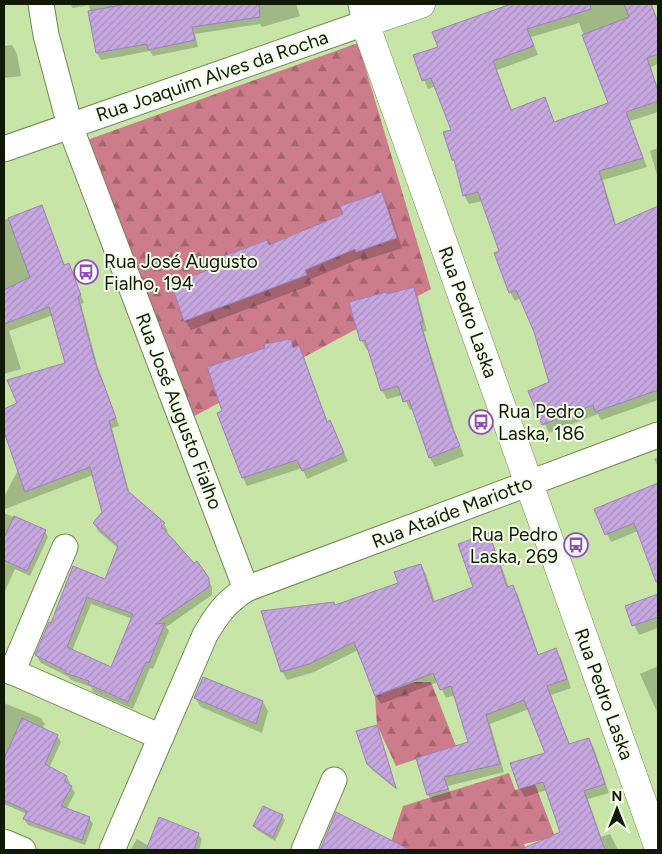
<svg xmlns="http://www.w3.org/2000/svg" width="662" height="854" font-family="Figtree,sans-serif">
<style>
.forest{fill:url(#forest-firs)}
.shadow{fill:#0003;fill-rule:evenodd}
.building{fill:url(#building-hatch);stroke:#9e81b8;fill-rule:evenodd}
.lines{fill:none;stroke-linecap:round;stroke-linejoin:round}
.street-casing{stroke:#6e884f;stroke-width:27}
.secondary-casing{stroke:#6e884f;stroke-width:29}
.street{stroke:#fff;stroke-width:25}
.secondary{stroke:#fff;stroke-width:28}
.labels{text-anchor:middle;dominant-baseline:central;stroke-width:4;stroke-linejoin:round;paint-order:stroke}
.street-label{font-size:19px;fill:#0f1903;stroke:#f5ffec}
.poi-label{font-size:19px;fill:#0f1903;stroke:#f5ffec;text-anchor:start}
</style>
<defs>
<pattern id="forest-firs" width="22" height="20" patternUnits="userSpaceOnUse" patternTransform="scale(1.25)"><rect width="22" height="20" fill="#cc7c8a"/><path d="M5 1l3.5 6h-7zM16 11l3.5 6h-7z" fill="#a4656f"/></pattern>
<pattern id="building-hatch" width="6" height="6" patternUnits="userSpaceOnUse" patternTransform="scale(1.25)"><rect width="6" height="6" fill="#c6a7e0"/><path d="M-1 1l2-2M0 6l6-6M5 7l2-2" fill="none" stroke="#a98fbf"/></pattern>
</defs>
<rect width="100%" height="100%" fill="#c8e5a8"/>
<g class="forest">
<polygon points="358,43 431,289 189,419 87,140"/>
<polygon points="414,682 431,682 456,746 396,766 377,725 375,696"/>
<polygon points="509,773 515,790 535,784 555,837 524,844 526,850 393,850 389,848 403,806"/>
</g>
<g class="shadow">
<polygon points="70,4 296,4 300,16 262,27 260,24 195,34 198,47 153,56 150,51 101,60 97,53 89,5 73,8"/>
<path d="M515 4H652L658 21V64L651 67 658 89V112L630 121 647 167 603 180 616 225 658 208V400L601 420 598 414 549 433 530 391 551 383 535 332 521 298 515 301 510 292 501 252 482 201 469 204 464 195 457 166 453 160 452 130 436 86 428 89 414 56 439 48 434 33ZM579 23 610 104 555 123 544 98 512 111 497 70 538 55 531 37Z"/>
<polygon points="12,45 17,54 21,76 4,78 4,46"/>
<polygon points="658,148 658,178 650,151"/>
<polygon points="381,194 387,203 402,248 362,261 361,258 309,280 311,285 191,330 185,321 172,285 210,271 345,215"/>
<path d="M41 207 65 266 72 272 84 303 81 304 97 364 119 426 112 428 130 495 164 524 168 531 166 533 208 579 212 587V595L166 627 169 631 153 669 150 668 133 709 93 692 91 687 71 680 69 677 41 663 36 655 52 624 105 581 118 548 98 531 94 523 104 512 93 475 5 509 4 506V497L18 470 4 428V410L18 404 67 363 53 315 9 331 21 369 4 374V220ZM91 604 133 619 112 668 72 651Z"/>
<polygon points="413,288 418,297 427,331 424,332 455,432 464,456 435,467 430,458 413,409 410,410 403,395 387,399 382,390 369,349 367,350 361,340 387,295"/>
<polygon points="291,340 295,348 299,347 303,355 328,423 334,430 348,461 307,479 302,468 247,486 243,478 218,413 223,411"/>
<polygon points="658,457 658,467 654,459"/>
<polygon points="658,484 658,576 657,576 638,531 611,542 596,510"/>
<polygon points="4,513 45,531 48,537 30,576 15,569 4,593"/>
<polygon points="488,535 493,543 509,587 513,586 518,595 539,656 556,650 561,658 571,688 551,695 570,745 589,739 594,748 609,793 588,799 601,837 610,834 618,850 528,850 527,848 562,832 547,790 525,797 520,789 546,753 529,709 490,724 504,772 448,786 452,798 433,803 428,795 470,743 455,695 446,698 438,682 381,704 376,696 358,650 314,672 287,680 282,671 335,606 399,584 421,565 426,574 435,602 475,588"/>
<polygon points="658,595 658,628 639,635 626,607"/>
<polygon points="658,666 658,714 640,674"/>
<polygon points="195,698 263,702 268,711 262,733 201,707"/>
<polygon points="4,703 41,718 45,724 42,729 57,736 61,742 49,768 66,776 70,783 68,785 71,786 75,793 66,810 89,818 93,824 85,845 28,825 24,819 27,814 4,804"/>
<polygon points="379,731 397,790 371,769 368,764"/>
<polygon points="337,814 393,846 391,850 321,850"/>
<polygon points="282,816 285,820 275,841 257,830 255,826"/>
<polygon points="198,834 202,839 199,850 130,850 137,839 149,846"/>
</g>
<g class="building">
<polygon points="128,4 259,4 260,17 192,27 195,40 148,50 147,44 96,53 88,11"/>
<polygon points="511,4 590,4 591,9 527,29 534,46 493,61 511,110 545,97 554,122 608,103 582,35 629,17 624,4 651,4 658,23 658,54 647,58 658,91 658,101 626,112 643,158 599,171 615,225 658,206 658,390 595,412 593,405 542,425 528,391 549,382 534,332 516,290 509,293 494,253 499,251 478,192 463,196 454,160 452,160 443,132 451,130 431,78 422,81 413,55 438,47 432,32"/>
<polygon points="382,192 397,238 356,252 355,249 305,270 307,275 184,321 171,284 208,270 205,263 267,240 269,245 343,214 340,206"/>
<path d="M42 205 64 265 69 263 81 295 78 297 93 355 100 377H101L116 418 109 421 128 491 165 523 161 526 194 563 197 561 209 578V587L155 624 165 623 149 663 146 662 128 702 88 684 89 681 65 673 66 671 35 655 49 622 51 623 73 566 105 579 118 546 93 523 102 512 90 467 25 492 4 432V409L17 403 7 380 65 363 49 307 4 324V290L30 277 8 218ZM87 597 133 614 111 667 67 647Z"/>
<polygon points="414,287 423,322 420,322 450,422 460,446 429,458 409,400 403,402 398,386 381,391 365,340 360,341 349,302 386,292 387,294"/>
<polygon points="291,339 293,348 299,345 327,422 330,420 344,453 302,471 297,460 242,478 217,413 222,411 207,367 265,348 264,344"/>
<polygon points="658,483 658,582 656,582 634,523 605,535 594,509"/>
<polygon points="14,516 46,530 27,571 4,560 4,538"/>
<polygon points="489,533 507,587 513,585 538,655 556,648 567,679 547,686 569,744 589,738 605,784 584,791 605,850 520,850 560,832 543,782 519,789 510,763 545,753 524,700 486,715 500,764 444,777 448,789 427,795 416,758 468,742 451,686 440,690 433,673 375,696 354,642 309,664 281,672 261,611 334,602 335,605 398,583 394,572 421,564 433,602 473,587 458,544"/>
<polygon points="658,594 658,617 632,626 625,606"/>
<polygon points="203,677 263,701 256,724 194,698"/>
<polygon points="22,718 58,735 45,764 67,776 64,781 72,786 61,806 90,817 82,840 23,819 27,811 4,800 4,759"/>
<polygon points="377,725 396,788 367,764 356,731"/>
<polygon points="263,806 283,815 273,837 253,826"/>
<polygon points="336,812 410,850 320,850"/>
<polygon points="159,817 199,833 194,850 146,850"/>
</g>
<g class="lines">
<g class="street-casing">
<g id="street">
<polyline points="41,4 46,35 70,126 246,589"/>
<polyline points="4,149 365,23 361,4"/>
<polyline points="4,668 161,737"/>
<polyline points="12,672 65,547"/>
<polyline points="4,842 23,850"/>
<path d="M112 850 205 635C218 613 225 603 246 589L658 435"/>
<polyline points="304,850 334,780"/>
</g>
</g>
<g class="secondary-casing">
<polyline id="secondary" points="421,4 365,23 658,846"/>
</g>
<use href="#street" class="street"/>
<use href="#secondary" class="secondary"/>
</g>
<defs>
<g id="bus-ring" transform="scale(1.25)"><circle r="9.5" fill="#f5ffec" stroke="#8f4bbf" stroke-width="1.5"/><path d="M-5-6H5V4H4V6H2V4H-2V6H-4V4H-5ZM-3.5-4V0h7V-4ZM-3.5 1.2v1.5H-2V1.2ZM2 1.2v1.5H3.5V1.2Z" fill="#8f4bbf"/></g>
</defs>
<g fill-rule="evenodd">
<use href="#bus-ring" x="86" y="272"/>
<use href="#bus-ring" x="481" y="422"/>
<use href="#bus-ring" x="576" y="545"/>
</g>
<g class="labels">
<g class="street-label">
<text transform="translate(212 76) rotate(-19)">Rua Joaquim Alves da Rocha</text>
<text transform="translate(468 312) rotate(70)">Rua Pedro Laska</text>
<text transform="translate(179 411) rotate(69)">Rua José Augusto Fialho</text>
<text transform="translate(452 512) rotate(-21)">Rua Ataíde Mariotto</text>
<text transform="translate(604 694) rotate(70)">Rua Pedro Laska</text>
</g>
<g class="poi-label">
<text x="104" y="261">Rua José Augusto<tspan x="104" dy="22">Fialho, 194</tspan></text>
<text x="498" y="411">Rua Pedro<tspan x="498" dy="22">Laska, 186</tspan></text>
<text x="558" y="534" text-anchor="end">Rua Pedro<tspan x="558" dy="22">Laska, 269</tspan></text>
</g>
</g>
<rect width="662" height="854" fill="none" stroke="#0f1903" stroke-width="10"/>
<g transform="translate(617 809)" stroke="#f5ffec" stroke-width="4" paint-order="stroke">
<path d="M0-4L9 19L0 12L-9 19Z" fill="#0f1903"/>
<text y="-8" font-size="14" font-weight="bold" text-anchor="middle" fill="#0f1903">N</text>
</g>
</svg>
